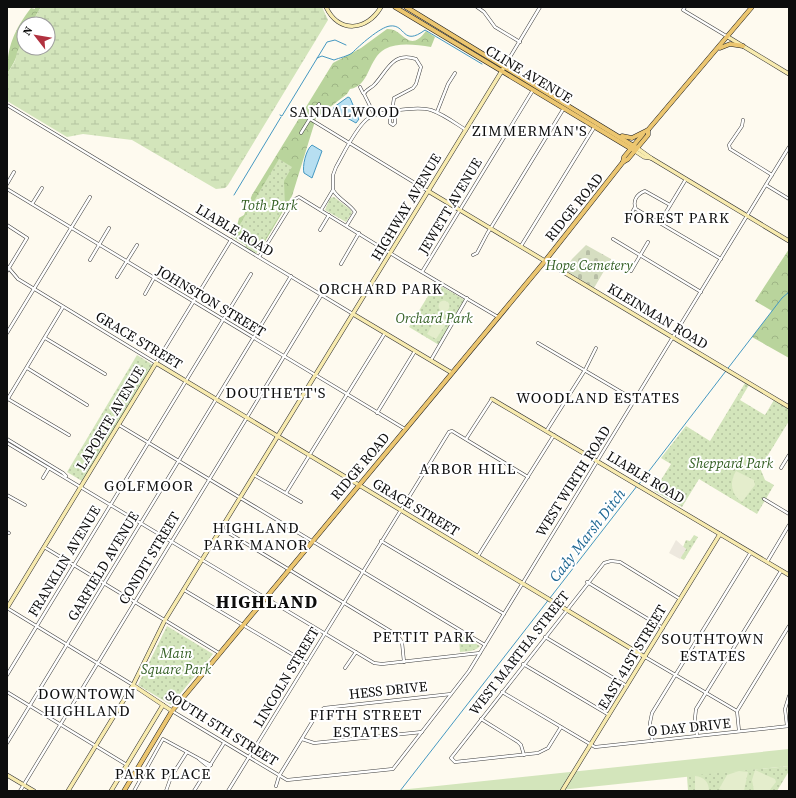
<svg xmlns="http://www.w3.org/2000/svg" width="796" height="798" font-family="'Source Serif 4',serif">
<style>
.grass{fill:#d3e5bb}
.forest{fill:url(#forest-crowns)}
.wetland{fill:url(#wetland-marsh)}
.cemetery{fill:url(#cemetery-stones)}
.park{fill:url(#park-dots)}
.pitch{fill:#e4edcc}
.plaza{fill:#ede8de}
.water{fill:#b7dff1;stroke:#4598c1}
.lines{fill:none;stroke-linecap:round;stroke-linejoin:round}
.stream{stroke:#4598c1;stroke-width:1}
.street-casing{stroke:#404040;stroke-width:3.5}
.secondary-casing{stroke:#2f2f2f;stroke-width:4.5}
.primary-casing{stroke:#1e1e1e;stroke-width:5}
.street{stroke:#fff;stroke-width:2.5}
.secondary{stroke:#f8ebaf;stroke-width:3.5}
.primary{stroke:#ecc670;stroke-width:4}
.labels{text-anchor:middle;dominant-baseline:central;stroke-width:4;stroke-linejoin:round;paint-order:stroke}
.street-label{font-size:14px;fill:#0d0d0d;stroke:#fff}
.park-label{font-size:14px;font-style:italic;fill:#335f23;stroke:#fff}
.neighbourhood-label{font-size:15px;letter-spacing:1px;fill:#0d0d0d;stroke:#fff}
.water-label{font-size:15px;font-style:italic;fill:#216994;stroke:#fff}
.district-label{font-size:18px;font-weight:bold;letter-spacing:1px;fill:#0d0d0d;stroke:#fff}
</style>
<defs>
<pattern id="forest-crowns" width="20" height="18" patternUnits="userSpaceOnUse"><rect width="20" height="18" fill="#b9d49c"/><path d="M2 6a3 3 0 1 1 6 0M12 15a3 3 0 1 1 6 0" fill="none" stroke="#9eb585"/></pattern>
<pattern id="wetland-marsh" width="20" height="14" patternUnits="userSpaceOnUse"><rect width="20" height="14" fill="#d3e5bb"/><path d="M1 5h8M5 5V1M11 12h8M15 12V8" fill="none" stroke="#b4c3a0"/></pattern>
<pattern id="cemetery-stones" width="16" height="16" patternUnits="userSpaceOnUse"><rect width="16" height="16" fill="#d6dec1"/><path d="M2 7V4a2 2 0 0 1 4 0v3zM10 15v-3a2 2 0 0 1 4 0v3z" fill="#b6bda5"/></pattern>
<pattern id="park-dots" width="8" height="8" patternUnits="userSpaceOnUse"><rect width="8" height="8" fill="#d3e5bb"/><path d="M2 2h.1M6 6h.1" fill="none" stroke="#b4c3a0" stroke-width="1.8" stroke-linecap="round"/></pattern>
</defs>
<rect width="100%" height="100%" fill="#fefaef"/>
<polygon class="grass" points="789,749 789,766 551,791 390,791"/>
<g class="forest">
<path d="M35 7H41L31 24H24C24 42 17 59 7 74 7 47 14 30 31 8L35 9Z"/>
<path d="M387 29C404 28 408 55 426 31L435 37 431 47C416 45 399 42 385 49 368 58 370 86 350 89L347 94 316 118 292 196 260 250 255 251 231 236 237 226 239 218 244 215 252 195 333 63 361 48Z"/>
<polygon points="789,249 789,358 752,337 772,311 755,301"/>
</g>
<polygon class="wetland" points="41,7 322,7 328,20 228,185 225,188 216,189 132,140 83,134 67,137 7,101 7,74 15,61 17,52 24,38 24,48 48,48 48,24 31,24"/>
<polygon class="cemetery" points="586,245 611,259 594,288 565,270 572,259"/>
<g class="park">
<polygon points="279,159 292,167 284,181 285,206 256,254 245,247 253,235 239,226"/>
<polygon points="334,197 351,210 352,213 346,222 325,210 330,198"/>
<polygon points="436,283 465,300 439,345 409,327"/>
<polygon points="137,355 153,365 82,481 67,472"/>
<polygon points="745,383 749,385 740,400 765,415 774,400 789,409 789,421 760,468 765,480 774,485 757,514 699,479 682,507 654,491 671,464 661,458 686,426 710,441"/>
<polygon points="694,535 698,537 684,560 680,558 686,549 683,547 686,540 690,541"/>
<polygon points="167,626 213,654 171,705 138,685"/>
<path d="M461 635 480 646C475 652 467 651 460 652L459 639Z"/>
<polygon points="789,766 789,771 777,791 688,791 687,776"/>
</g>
<g class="pitch">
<circle cx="444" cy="306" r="5.5"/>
<polygon points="438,315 448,321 436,339 427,334"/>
<path d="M736 471 754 480 755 485 742 502C731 495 729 482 736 471Z"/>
<polygon points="755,770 775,779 776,782 769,791 754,791 752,780"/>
<polygon points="739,771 748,772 744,791 727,791 719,789 727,775"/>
<path d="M695 776C704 777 709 782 709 791L695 790Z"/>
</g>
<polygon class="plaza" points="676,540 686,549 680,559 669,553"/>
<g class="water">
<polygon points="348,97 350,98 359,119 356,123 333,110 334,107"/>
<path d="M312 145 322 151 312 178 304 173C302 167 306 149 312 145Z"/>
</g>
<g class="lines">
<g class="stream">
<path d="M317 58 322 56 334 60C339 58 348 56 352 53 359 46 380 27 390 26 406 24 402 47 425 30L482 64"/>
<polyline points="280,115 282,116 327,42 335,40 346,45"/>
<polyline points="234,195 281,117"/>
<polyline points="639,484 782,298 789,292"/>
<polyline points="400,791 637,486"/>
</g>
<g class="street-casing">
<g id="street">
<polyline points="477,7 484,12 495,27 520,42"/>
<polyline points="685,7 683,10 728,37"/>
<polyline points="504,67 540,7"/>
<polyline points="360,87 363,93"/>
<polyline points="7,105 353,314"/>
<polyline points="390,111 390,123 393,125 395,123 395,111"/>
<polyline points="437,112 448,84 455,73"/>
<path d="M374 114 364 94C366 89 372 88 375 84 387 71 393 51 416 59L421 67 416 84 413 88 394 98 392 111"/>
<polyline points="310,119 428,191"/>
<polyline points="743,120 742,126 729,145 730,149 772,175"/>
<polyline points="301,133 319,104"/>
<polyline points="7,184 14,172"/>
<polyline points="766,185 789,199"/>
<polyline points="7,189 405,429"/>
<path d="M333 190C339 200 349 203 355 212L347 225"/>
<polyline points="32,204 42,188"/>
<path d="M670 205 645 191C637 194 632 201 636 209L721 259"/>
<path d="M321 210 333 190V175L336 167C344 153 354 131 366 120 376 111 418 106 431 110 443 114 455 123 466 130"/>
<polyline points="660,222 686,179"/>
<polyline points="626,223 635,207"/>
<polyline points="7,225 27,238 7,271"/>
<polyline points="320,230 329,215"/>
<polyline points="613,239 701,292"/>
<polyline points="521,246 595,126"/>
<polyline points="473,255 477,253 487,234 564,108"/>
<polyline points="259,257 295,199 299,197 403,261 498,317"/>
<polyline points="90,260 109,228"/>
<polyline points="341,264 359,233"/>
<polyline points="7,266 18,279 156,363 231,240"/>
<polyline points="631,271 648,242"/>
<polyline points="422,272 533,90"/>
<polyline points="117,277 137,245"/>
<polyline points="145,294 154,278"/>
<polyline points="7,333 90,197"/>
<polyline points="45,338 105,374"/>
<polyline points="538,343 635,400"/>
<polyline points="431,360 467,298"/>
<polyline points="27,368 87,405"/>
<polyline points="8,399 69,435"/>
<polyline points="7,400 63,307"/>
<polyline points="377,413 415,351"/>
<polyline points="119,425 485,645"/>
<polyline points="547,430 585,370 596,348"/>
<polyline points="7,439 63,473 66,476"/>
<polyline points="466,439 492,399"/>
<polyline points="7,443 374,663 382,664 480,653"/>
<polyline points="781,468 789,455"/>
<polyline points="254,475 301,502"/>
<polyline points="43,478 49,468"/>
<polyline points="286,493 385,333"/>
<polyline points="7,495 25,505"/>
<polyline points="764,499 789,514"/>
<polyline points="222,529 397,635 402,642 404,662"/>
<polyline points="7,532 9,533"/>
<polyline points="381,541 504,614"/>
<polyline points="44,547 219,653"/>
<polyline points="478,556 554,435"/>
<polyline points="767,562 789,525"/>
<polyline points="587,582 663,628"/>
<polyline points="184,590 307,663"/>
<polyline points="7,608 133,685"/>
<polyline points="545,637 627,686"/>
<polyline points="645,657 737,711"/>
<polyline points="523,664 609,715"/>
<polyline points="345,668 356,652"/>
<polyline points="7,675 251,274"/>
<polyline points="7,692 127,765"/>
<polyline points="502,692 595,747 789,726"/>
<polyline points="172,711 287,780 393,769 469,671 789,147"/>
<polyline points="481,719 518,742 521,745 524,755"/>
<polyline points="787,726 785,709 789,696"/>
<polyline points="561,727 548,748 538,753 455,762 451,758 604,563 611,561 620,562 680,599"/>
<polyline points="739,731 737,711 789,626"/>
<polyline points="697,736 695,718 696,709 781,571"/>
<polyline points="302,739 314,743 422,732"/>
<polyline points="652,741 650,723 652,713 751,552"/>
<polyline points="7,743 291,276"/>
<polyline points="199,759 209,767"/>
<polyline points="276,786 279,776 317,714 324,708 451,694"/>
<polyline points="20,791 322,294"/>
<polyline points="134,791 163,739 211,765"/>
<polyline points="166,791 171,777 187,752"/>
<polyline points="194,791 224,743"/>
<polyline points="228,791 449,432 452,431 528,477"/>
</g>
</g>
<g class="secondary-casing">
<g id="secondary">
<path d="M326 7C339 34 367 31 381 7"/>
<polyline points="728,37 789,74"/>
<polyline points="637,148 651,158 789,241"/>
<polyline points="635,151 644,157 651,158"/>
<polyline points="428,191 789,407"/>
<polyline points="353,314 452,373"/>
<polyline points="492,399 789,575"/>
<polyline points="7,608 156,363 645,657"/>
<polyline points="133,685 172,711"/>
<polyline points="7,775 34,791"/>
<polyline points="68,791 133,685 165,620 503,69"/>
<polyline points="111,791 163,705"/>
<polyline points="562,791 720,534"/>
</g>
</g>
<g class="primary-casing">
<g id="primary">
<polyline points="395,7 635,151"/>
<polyline points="406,7 637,148"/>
<polyline points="720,48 730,44 743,46"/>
<polyline points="622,136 632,138 648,130 752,7"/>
<polyline points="623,162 624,157 643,134"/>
<polyline points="124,791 172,711 545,261 623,162 628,159 648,135 648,130"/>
</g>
</g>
<use href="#street" class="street"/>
<use href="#secondary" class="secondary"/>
<use href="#primary" class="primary"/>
</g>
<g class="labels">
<g class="street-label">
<text transform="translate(529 74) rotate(31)">CLINE AVENUE</text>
<text transform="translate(450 206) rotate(-59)">JEWETT AVENUE</text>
<text transform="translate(406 207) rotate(-59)">HIGHWAY AVENUE</text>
<text transform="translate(574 207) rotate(-51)">RIDGE ROAD</text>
<text transform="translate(235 230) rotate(31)">LIABLE ROAD</text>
<text transform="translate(211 301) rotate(31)">JOHNSTON STREET</text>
<text transform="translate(658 316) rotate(31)">KLEINMAN ROAD</text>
<text transform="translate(139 340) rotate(31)">GRACE STREET</text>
<text transform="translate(110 418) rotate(-59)">LAPORTE AVENUE</text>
<text transform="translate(360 466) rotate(-50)">RIDGE ROAD</text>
<text transform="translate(646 477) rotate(31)">LIABLE ROAD</text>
<text transform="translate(573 481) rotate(-58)">WEST WIRTH ROAD</text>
<text transform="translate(416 507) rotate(31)">GRACE STREET</text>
<text transform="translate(149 558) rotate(-59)">CONDIT STREET</text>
<text transform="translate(64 561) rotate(-59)">FRANKLIN AVENUE</text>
<text transform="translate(103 566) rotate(-59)">GARFIELD AVENUE</text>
<text transform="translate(519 653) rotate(-52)">WEST MARTHA STREET</text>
<text transform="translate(632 657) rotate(-59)">EAST 41ST STREET</text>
<text transform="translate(286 677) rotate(-59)">LINCOLN STREET</text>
<text transform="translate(388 690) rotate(-6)">HESS DRIVE</text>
<text transform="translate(689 727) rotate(-6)">O DAY DRIVE</text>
<text transform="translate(222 728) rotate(32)">SOUTH 5TH STREET</text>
</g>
<g class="park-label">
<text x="269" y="205">Toth Park</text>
<text x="589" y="265">Hope Cemetery</text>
<text x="434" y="318">Orchard Park</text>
<text x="731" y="463">Sheppard Park</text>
<text x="176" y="653">Main<tspan x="176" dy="16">Square Park</tspan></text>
</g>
<g class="neighbourhood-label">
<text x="345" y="111">SANDALWOOD</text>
<text x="530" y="130">ZIMMERMAN'S</text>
<text x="677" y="217">FOREST PARK</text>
<text x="381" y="288">ORCHARD PARK</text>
<text x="276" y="392">DOUTHETT'S</text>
<text x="598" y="397">WOODLAND ESTATES</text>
<text x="468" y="468">ARBOR HILL</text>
<text x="149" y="485">GOLFMOOR</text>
<text x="256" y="527">HIGHLAND<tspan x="256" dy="17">PARK MANOR</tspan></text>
<text x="424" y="636">PETTIT PARK</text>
<text x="713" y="638">SOUTHTOWN<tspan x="713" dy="17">ESTATES</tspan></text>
<text x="87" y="693">DOWNTOWN<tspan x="87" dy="17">HIGHLAND</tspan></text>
<text x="366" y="714">FIFTH STREET<tspan x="366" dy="17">ESTATES</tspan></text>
<text x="163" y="773">PARK PLACE</text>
</g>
<g class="water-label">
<text transform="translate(587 535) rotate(-52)">Cady Marsh Ditch</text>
</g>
<g class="district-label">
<text x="267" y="601">HIGHLAND</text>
</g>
</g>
<rect width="796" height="798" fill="none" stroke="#0d0d0d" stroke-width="16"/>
<g transform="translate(36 36) rotate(301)"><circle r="19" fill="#ffffff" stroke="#9e9e9e"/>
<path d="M0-3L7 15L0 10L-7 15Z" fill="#b1313f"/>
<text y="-6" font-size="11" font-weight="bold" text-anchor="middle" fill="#0d0d0d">N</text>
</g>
</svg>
